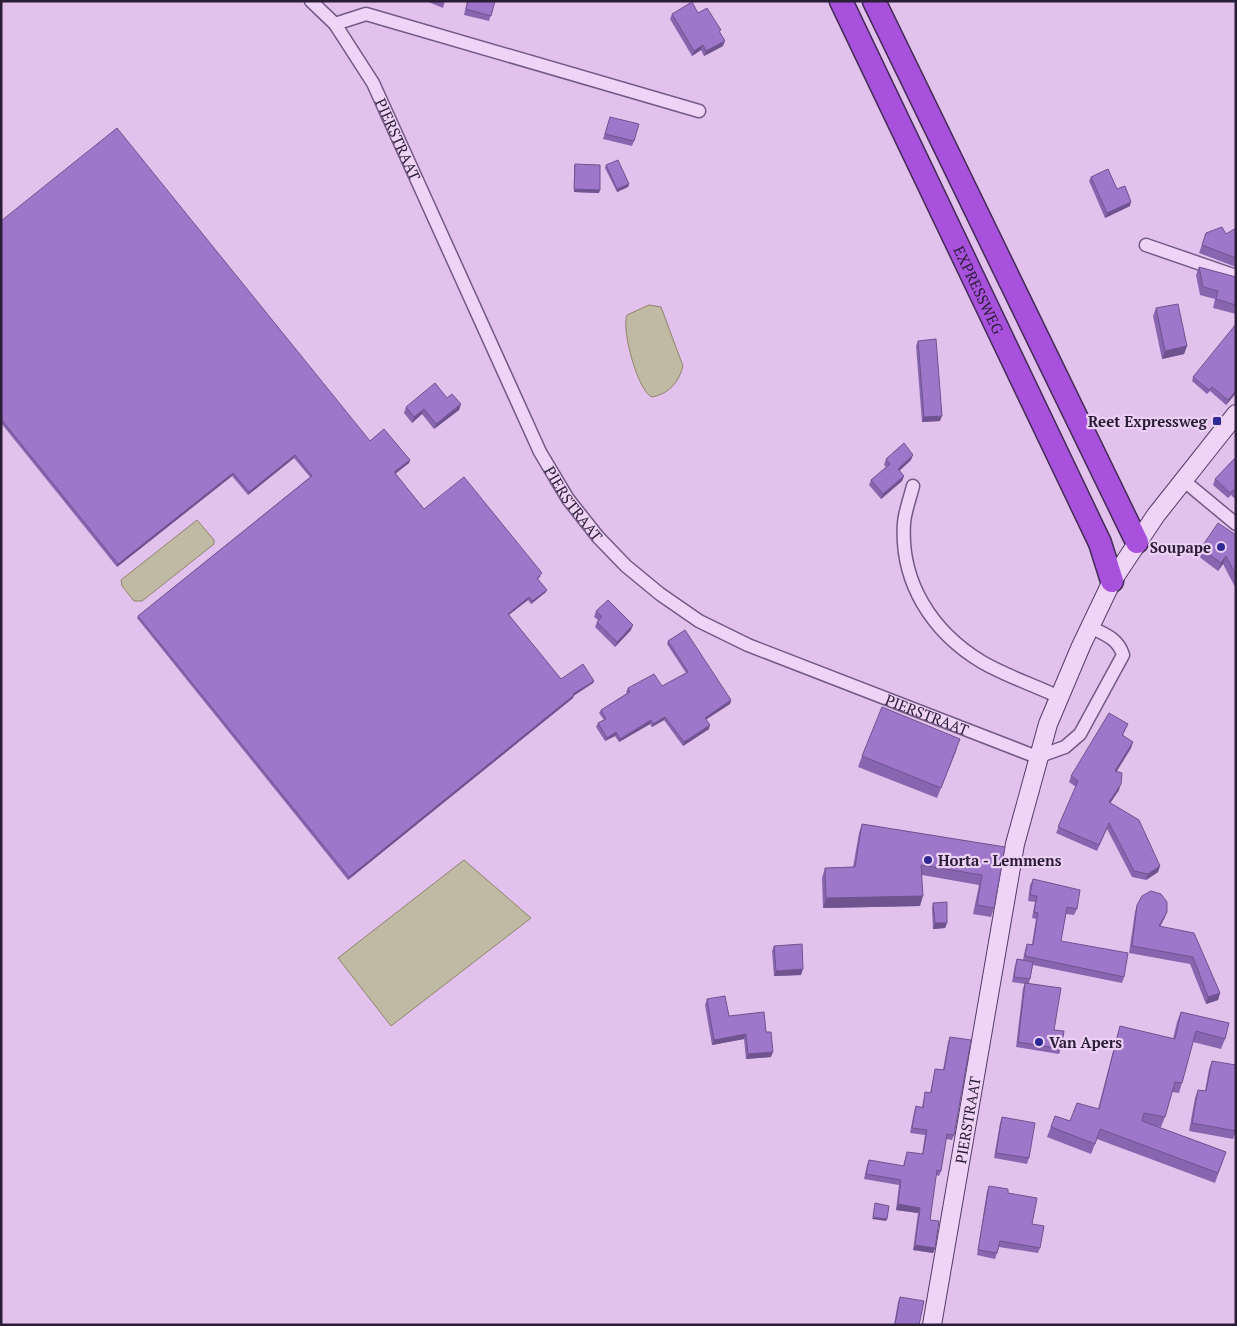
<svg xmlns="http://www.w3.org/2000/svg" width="1237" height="1326" font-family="'PT Serif',serif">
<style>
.water{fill:#c0b9a3;stroke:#8d866b}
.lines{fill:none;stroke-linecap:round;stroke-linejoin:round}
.street-casing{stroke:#735986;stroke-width:15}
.secondary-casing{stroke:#543c68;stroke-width:20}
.highway-casing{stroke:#412d54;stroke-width:25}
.street{stroke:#efd4f8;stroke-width:12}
.secondary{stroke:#efd4f8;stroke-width:18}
.highway{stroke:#a751dd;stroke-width:22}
.wall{fill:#8866af}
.shaded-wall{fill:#6f538e}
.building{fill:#9e77cb;stroke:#6f538e}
.poi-dot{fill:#2e2995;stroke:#ecd0f5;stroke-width:2}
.labels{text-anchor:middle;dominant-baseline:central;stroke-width:4.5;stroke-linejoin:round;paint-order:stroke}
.street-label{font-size:15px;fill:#2a1d36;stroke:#ecd0f5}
.poi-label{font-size:15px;font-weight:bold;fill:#2a1d36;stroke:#ecd0f5;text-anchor:end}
</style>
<rect width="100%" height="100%" fill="#e2c1ed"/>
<g class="water">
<path d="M649 305 661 307 683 366C679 382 669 394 652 397 638 392 621 329 627 315Z"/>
<polygon points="197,520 214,540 214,544 142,601 134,601 122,586 121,580"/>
<polygon points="464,860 531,918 391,1026 338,958"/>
</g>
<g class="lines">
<g class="street-casing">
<g id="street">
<path id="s1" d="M311 1 335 24 373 83 540 452 568 499 598 537 626 566 660 594 699 621 748 645 1037 757 1065 747 1080 734 1123 655C1118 638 1104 634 1090 627"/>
<polyline points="335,24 366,14 699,111"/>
<polyline points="1146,245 1236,276"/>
<polyline points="1183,480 1236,524"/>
<path d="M913 486C910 498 905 511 904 523 900 582 932 632 982 662 1006 676 1034 685 1059 697"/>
</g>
</g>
<g class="secondary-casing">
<g id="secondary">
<path id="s2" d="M932 1325 1015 844 1048 724 1081 646 1112 581 1156 515 1236 414"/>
</g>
</g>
<g class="highway-casing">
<g id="highway">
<path id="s3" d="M841 1 1100 543 1112 581"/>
<polyline points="874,1 1137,542"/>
</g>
</g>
<use href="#street" class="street"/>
<use href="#secondary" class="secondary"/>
<use href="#highway" class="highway"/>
</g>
<g class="wall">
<polygon points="426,1 445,1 443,8"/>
<polygon points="467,1 495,1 489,21 464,15"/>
<polygon points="698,13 720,33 723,46 704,56 701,50 692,56 670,19 672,14"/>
<polygon points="610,117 634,141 632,146 603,139"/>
<polygon points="575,164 599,193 574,192 574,166"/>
<polygon points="606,165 629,184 628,187 617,192 605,168"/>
<polygon points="1091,177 1117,189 1130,206 1105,218 1089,181"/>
<polygon points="1,221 370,441 410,460 409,463 395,473 424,509 541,576 538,579 546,592 531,604 528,600 509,615 561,679 594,681 593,683 574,695 573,698 348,880 137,618 138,616 310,477 294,458 248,495 232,476 117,567 1,423"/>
<polygon points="1236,228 1236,267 1199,253 1206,233 1226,234"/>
<polygon points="1199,267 1236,277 1236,314 1213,308 1215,299 1200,295 1196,275"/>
<polygon points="1156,308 1187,346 1184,354 1162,359 1153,316"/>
<polygon points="918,341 940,421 922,422 916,346"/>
<polygon points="1193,377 1236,393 1226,405 1210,391 1207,394 1192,381"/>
<polygon points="447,398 461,404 459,410 434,429 422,414 412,423 404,413 406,407"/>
<polygon points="1236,457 1236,500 1231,495 1228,498 1213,485 1215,479"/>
<polygon points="886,459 911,460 899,471 904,476 902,481 881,499 869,485 871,480 886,467 884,465"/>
<polygon points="1236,535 1236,589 1223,564 1218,571 1198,556 1201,548"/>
<polygon points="596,611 631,630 615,647 595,627 597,622 598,620 594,617"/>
<polygon points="668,641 731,700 730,704 706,719 709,729 683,746 664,720 652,727 650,724 619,742 615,736 605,741 596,727 598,723 604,720 599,713 601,710 627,693 626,692 628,688 662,686 686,673 667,644"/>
<polygon points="1128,724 1123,735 1133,742 1131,748 1117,771 1119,790 1110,803 1160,866 1158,872 1146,880 1132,877 1107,829 1097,851 1056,833 1076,787 1069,782 1071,776"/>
<polygon points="957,749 937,798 858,767 862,756"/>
<polygon points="862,824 1005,847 994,908 991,917 973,914 979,885 922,875 920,906 823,908 822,878 825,868 853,867 859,833"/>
<polygon points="1033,879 1077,909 1074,915 1066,914 1061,941 1124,977 1122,983 1033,965 1029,983 1054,1030 1061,1049 1059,1054 1016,1047 1023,988 1025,984 1012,982 1015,965 1017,959 1023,960 1025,950 1027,944 1032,944 1036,919 1032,918 1035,902 1028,901 1030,885"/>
<polygon points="933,903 947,923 945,928 933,929 932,908"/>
<polygon points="1137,905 1167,912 1164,919 1160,927 1194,933 1220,993 1218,1000 1206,1004 1190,964 1129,953 1135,912"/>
<polygon points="774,946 801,975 774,976 772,951"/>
<polygon points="707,999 729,1016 766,1032 771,1057 746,1059 744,1039 712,1045 705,1005"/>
<polygon points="1181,1012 1225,1039 1221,1049 1193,1042 1182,1083 1179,1093 1172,1092 1165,1117 1161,1127 1156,1126 1226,1152 1215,1183 1097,1139 1091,1154 1047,1137 1055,1116 1070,1121 1098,1109 1117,1036 1120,1026 1173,1039 1177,1022"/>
<polygon points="950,1037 954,1135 952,1140 946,1139 941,1171 939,1176 936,1175 930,1220 935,1248 933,1253 913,1250 918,1213 896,1210 899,1185 864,1179 867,1165 869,1160 903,1166 907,1152 922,1154 925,1135 910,1133 914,1112 916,1106 922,1107 925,1092 930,1093 934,1074 935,1069 943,1070 948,1042"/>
<polygon points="1212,1061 1236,1131 1233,1139 1189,1131 1195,1098 1198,1090 1205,1091 1209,1069"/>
<polygon points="1002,1117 1029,1158 1027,1164 994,1158 1000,1123"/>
<polygon points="989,1186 1008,1193 1032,1224 1040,1248 1038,1253 999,1247 995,1259 977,1255 987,1191"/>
<polygon points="900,1297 919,1325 894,1325 898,1302"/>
</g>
<g class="shaded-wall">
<polygon points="725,41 723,46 704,56 706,51"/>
<polygon points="703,45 701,50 692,56 694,51"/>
<polygon points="629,184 628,187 617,192 617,189"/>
<polygon points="574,189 600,190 599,193 574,192"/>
<polygon points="1131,202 1130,206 1105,218 1107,213"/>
<polygon points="1187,346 1184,354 1162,359 1165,351"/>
<polygon points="1236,391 1236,393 1226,405 1228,400"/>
<polygon points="461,404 459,410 434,429 436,424"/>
<polygon points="424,409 422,414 412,423 414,417"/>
<polygon points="942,416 940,421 922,422 924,417"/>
<polygon points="295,455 294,458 248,495 249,492"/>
<polygon points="913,455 911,460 896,474 898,469"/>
<polygon points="410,460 409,463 394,475 394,472"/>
<polygon points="233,473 232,476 117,567 118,564"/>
<polygon points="904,476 902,481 881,499 883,494"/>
<polygon points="1226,556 1223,564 1218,571 1221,563"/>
<polygon points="547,590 546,592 531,604 532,601"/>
<polygon points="529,597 528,600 507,616 508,614"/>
<polygon points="633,625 631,630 615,647 617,642"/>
<polygon points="594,681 593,683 572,697 573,694"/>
<polygon points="574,695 573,698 348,880 349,877"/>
<polygon points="731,700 730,704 704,721 705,718"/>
<polygon points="665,717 664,720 652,727 653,724"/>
<polygon points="651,720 650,724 619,742 620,739"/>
<polygon points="710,725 709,729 683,746 684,742"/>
<polygon points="616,732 615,736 605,741 607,738"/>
<polygon points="1133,742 1131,748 1113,777 1115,771"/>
<polygon points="1121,784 1119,790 1107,808 1109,802"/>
<polygon points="1160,866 1158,872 1146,880 1148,874"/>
<polygon points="923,896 920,906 823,908 826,898"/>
<polygon points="1167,912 1164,919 1156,933 1159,926"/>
<polygon points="935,923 947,923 945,928 933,929"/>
<polygon points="803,969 801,975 774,976 776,971"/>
<polygon points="1220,993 1218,1000 1206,1004 1208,997"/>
<polygon points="746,1034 744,1039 712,1045 714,1040"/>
<polygon points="773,1052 771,1057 746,1059 748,1054"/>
<polygon points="898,1204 920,1208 918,1213 896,1210"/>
<polygon points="873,1217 887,1219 886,1221 872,1219"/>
<polygon points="915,1245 935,1248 933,1253 913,1250"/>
</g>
<g class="building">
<polygon points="468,1 495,1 491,16 466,9"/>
<polygon points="692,2 698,13 707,8 721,30 719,31 725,41 706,51 703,45 694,51 672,14"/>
<polygon points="610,117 639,124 634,141 605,134"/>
<polygon points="117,128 370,441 384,429 410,460 394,472 424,509 464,477 542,573 537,578 547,590 532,601 529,597 508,614 561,679 583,664 594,681 573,694 574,695 349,877 138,616 312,476 295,455 249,492 233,473 118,564 1,419 1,221"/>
<polygon points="618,160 629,184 617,189 606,165"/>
<polygon points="575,164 600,165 600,190 574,189"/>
<polygon points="1108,169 1117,189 1125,186 1131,202 1107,213 1091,177"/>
<polygon points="1222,227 1226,234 1236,228 1236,258 1202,245 1206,233"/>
<polygon points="1199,267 1236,277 1236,305 1216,299 1218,291 1203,287"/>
<polygon points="1178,304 1187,346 1165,351 1156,308"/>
<polygon points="1236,324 1236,391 1228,400 1212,387 1209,390 1193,377"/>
<polygon points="936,339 942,416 924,417 918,341"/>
<polygon points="435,383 447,398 452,394 461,404 436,424 424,409 414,417 406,407"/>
<polygon points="904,443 913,455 898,469 904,476 883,494 871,480 890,464 886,459"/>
<polygon points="1236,457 1236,493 1233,490 1230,493 1215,479"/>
<polygon points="1218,523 1236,535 1236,575 1226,556 1221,563 1201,548"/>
<polygon points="608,600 633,625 617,642 597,622 602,617 596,611"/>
<polygon points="685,630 731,700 705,718 710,725 684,742 665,717 653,724 651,720 620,739 616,732 607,738 598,723 606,719 601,710 630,692 628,688 654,674 662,686 688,672 668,641"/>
<polygon points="882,707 960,739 941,788 862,756"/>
<polygon points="1109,713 1128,724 1122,735 1133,742 1115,771 1122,773 1121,784 1109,802 1139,820 1160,866 1148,874 1134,871 1109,823 1099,845 1058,827 1078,781 1071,776"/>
<polygon points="862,824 1005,847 994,908 977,905 982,875 921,865 923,896 826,898 825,868 855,867"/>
<polygon points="1033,879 1080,890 1077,909 1067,907 1061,941 1128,953 1124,977 1025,956 1027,944 1033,945 1038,913 1034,912 1037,896 1030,895"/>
<polygon points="1151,891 1161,894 1167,902 1167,912 1159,926 1194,933 1220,993 1208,997 1193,957 1132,946 1137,905 1142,896"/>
<polygon points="947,902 947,923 935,923 933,903"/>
<polygon points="802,944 803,969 776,971 774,946"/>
<polygon points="1017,959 1033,962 1030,979 1014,977"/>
<polygon points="1025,983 1061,988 1054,1030 1064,1031 1061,1049 1018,1042"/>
<polygon points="725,996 729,1016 764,1012 766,1032 771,1032 773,1052 748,1054 746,1034 714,1040 707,999"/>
<polygon points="1181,1012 1229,1023 1225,1039 1196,1031 1182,1083 1175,1082 1165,1117 1144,1113 1142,1121 1226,1152 1218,1173 1100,1129 1095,1144 1051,1127 1055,1116 1070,1121 1077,1103 1099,1109 1120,1026 1175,1039"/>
<polygon points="950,1037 971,1040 954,1135 947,1134 941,1171 937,1170 930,1220 939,1221 935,1248 915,1245 920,1208 898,1204 901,1180 866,1174 869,1160 904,1166 907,1152 923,1154 927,1130 912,1128 916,1106 923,1108 925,1092 931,1093 935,1069 944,1070"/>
<polygon points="1212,1061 1236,1065 1236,1131 1192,1123 1198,1090 1206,1091"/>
<polygon points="1002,1117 1035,1123 1029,1158 996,1153"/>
<polygon points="989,1186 1008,1189 1008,1193 1037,1198 1032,1224 1044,1226 1040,1248 1000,1241 997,1253 978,1250"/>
<polygon points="875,1203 889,1206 887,1219 873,1217"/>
<polygon points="900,1297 924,1301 919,1325 895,1325"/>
</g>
<g class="poi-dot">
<rect x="1212" y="416" width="10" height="10" rx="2.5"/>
<circle cx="1221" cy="547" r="5"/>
<circle cx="928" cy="860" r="5"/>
<circle cx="1039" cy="1042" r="5"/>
</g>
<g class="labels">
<g class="street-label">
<text stroke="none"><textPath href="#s1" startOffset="165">PIERSTRAAT</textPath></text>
<text stroke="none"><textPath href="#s3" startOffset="320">EXPRESSWEG</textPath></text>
<text stroke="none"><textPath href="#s1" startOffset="570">PIERSTRAAT</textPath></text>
<text stroke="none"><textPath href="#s1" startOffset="990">PIERSTRAAT</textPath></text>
<text stroke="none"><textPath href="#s2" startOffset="208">PIERSTRAAT</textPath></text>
</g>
<g class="poi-label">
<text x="1207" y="421">Reet Expressweg</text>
<text x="1211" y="547">Soupape</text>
<text x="938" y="860" text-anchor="start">Horta - Lemmens</text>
<text x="1049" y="1042" text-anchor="start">Van Apers</text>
</g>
</g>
<rect width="1237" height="1326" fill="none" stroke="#2a1d36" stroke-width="5"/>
</svg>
